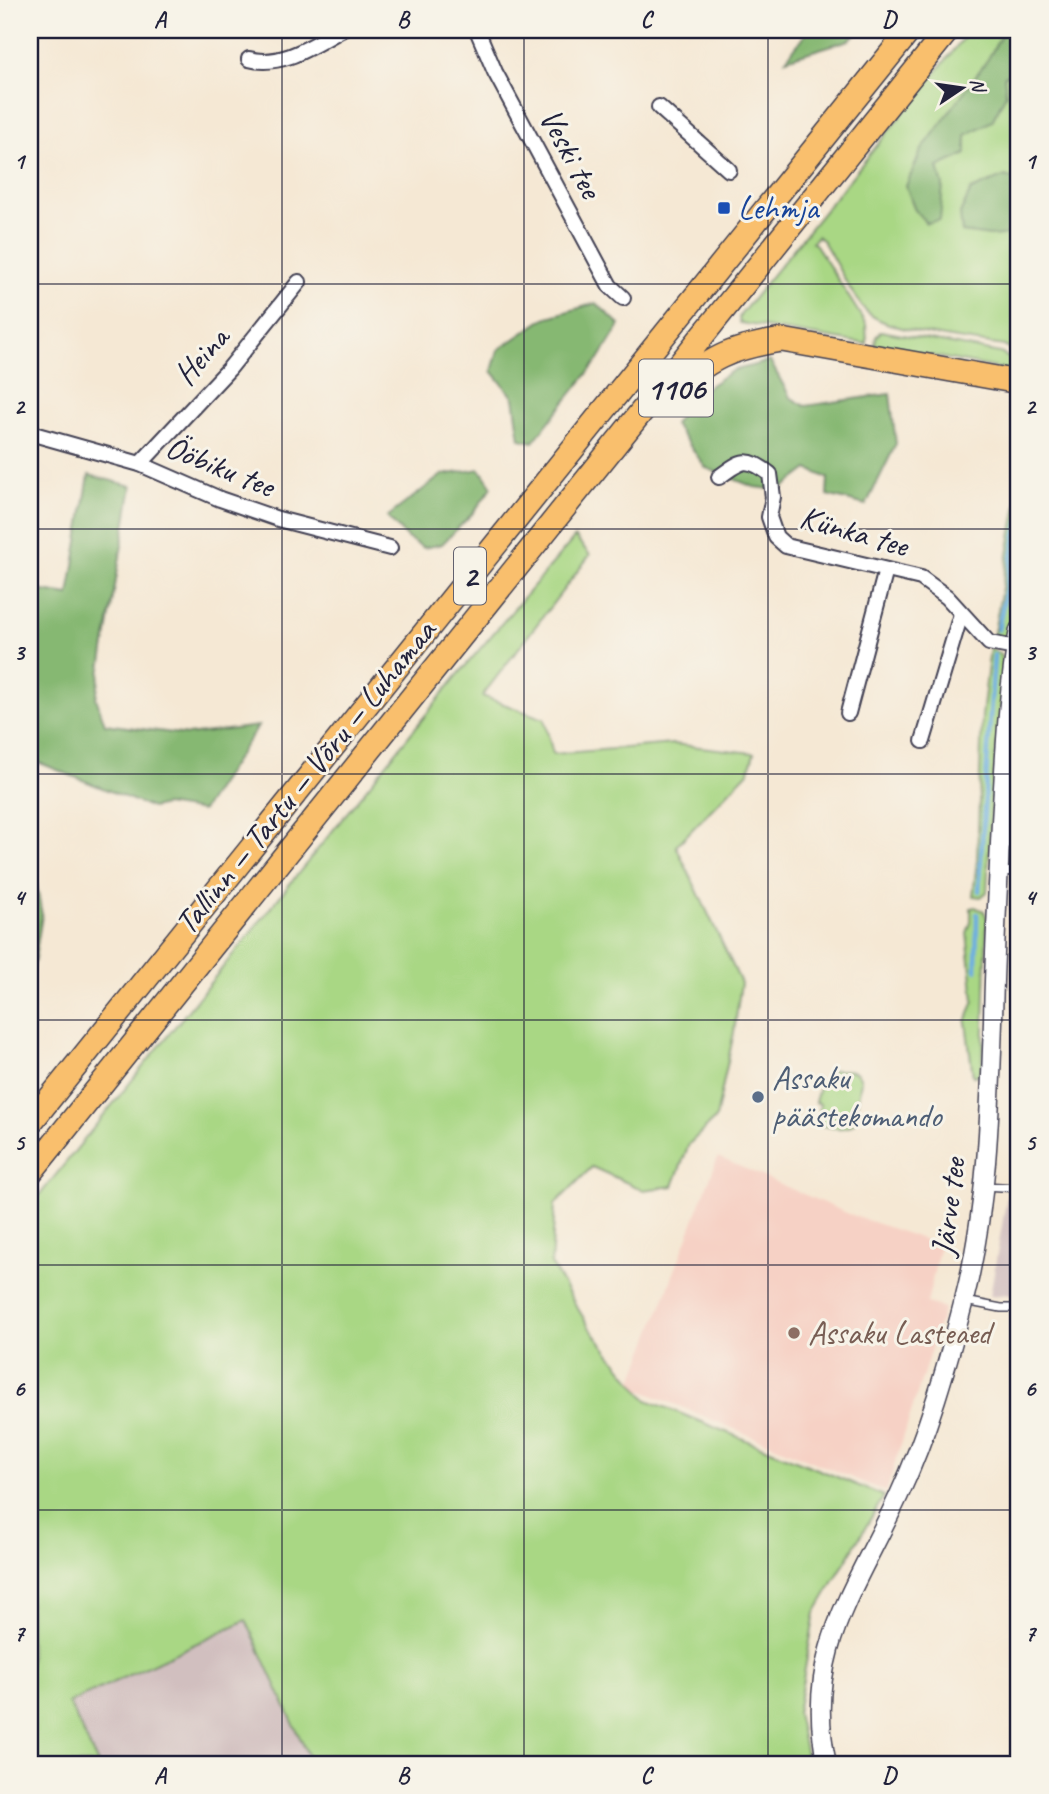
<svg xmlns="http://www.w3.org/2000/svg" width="1049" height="1794" font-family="Caveat,sans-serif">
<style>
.built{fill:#f6d1c5}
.industrial{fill:#d1bfbf}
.green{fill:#a9d784;stroke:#667c60;stroke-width:2}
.forest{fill:#86b872;stroke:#546d56;stroke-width:2}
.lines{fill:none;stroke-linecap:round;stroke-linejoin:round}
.stream{stroke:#6daee1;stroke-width:4.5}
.service-casing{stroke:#424052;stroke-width:10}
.minor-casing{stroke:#424052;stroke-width:18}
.tertiary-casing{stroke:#424052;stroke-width:21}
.trunk-casing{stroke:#424052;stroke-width:26}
.service{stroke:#fff;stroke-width:7}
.minor{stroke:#fff;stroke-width:14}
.tertiary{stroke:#fff;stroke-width:18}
.trunk{stroke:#f9bf6d;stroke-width:23}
.grid{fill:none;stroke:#22223b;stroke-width:2;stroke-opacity:0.55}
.transit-dot{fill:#1a4fb4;stroke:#f7f3e8;stroke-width:2.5}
.service-dot{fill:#5c6f8a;stroke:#f7f3e8;stroke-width:2.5}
.education-dot{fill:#8d6e63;stroke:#f7f3e8;stroke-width:2.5}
.labels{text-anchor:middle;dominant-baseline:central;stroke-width:6;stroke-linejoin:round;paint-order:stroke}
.shield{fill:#f7f3e8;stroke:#62616f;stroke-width:2}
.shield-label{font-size:32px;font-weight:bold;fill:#22223b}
.street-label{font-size:33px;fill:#22223b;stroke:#f7f3e8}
.transit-label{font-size:33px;fill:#164399;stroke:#f7f3e8;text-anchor:start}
.service-label{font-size:33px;fill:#4e5e75;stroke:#f7f3e8;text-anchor:start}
.education-label{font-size:33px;fill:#785e54;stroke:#f7f3e8;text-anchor:start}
.neatline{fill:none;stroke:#22223b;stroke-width:2.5}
.grid-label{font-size:23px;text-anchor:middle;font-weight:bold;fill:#22223b}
</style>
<rect width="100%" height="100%" fill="#f7f3e8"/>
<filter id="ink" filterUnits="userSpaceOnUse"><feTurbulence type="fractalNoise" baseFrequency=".0143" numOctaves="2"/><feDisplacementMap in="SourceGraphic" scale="14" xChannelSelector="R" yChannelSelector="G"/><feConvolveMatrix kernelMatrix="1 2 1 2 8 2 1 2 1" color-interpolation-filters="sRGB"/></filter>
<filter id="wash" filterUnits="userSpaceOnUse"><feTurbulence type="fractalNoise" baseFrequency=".00686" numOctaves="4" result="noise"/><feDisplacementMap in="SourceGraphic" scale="28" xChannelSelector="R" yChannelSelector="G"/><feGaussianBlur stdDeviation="1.57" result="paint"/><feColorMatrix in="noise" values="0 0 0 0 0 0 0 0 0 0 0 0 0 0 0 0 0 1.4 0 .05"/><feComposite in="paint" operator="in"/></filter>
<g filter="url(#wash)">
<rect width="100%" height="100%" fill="#f5e8d4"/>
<polygon class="built" points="718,1157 849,1214 940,1245 927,1303 944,1308 886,1492 631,1386"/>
<g class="industrial">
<polygon points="1019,1025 1019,1293 990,1296 1012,1167"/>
<polygon points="246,1620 312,1764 98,1764 69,1703"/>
</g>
<g class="green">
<path d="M970 30H1019V354L1004 346C972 340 885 333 865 310 849 292 836 262 823 241L817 236 812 242 816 245 866 324 867 344 740 323 739 318 741 314Z"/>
<polygon points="881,331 1000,353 1017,362 1018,372 875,345 876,337"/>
<polygon points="1019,493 1019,575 1009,632 1005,639 993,638"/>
<polygon points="575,537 590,555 482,696 544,719 553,754 673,744 754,753 749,771 676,846 741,983 734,1032 716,1118 689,1144 673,1186 643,1190 592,1167 555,1204 551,1264 589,1327 647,1400 884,1496 815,1613 797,1713 808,1764 312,1764 246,1620 69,1703 98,1764 30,1764 30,1207 457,676"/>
<polygon points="990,648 1000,654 1004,668 992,792 987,892 981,897 973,896 977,860 982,716"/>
<polygon points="975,907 984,911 987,918 983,1062 978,1075 973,1076 966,1022 974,1000 967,933 971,922 971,908"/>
<path d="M838 1070C848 1070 859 1069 861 1081L854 1123C843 1132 831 1127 818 1125L820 1104 815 1102 819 1088 830 1071Z"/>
</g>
<g class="forest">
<polygon points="809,30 859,30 849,40 786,59"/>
<polygon points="1004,30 1019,30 1019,70 1004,76 1006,94 992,121 966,135 966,154 938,167 943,185 940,220 926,223 915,210 906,186 921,151 988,59"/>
<polygon points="1005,176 1019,181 1019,225 1014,234 990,236 962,232 960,214 971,190"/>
<polygon points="596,303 620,325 599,359 533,442 520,439 514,398 492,371 498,350 545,318"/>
<polygon points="770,361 790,397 805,406 890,394 896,444 866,505 827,495 828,478 808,469 780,490 754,487 706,468 674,424 698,393 732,371"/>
<polygon points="480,469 492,487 473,513 442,544 424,548 407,538 387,517 442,475"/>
<polygon points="89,475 132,486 96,698 105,724 188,735 258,726 202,811 165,805 152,808 30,759 30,589 69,595"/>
<polygon points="30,850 42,915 30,988"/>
</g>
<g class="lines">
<g class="stream">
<polyline points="998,630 1019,521"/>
<polyline points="979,891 994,655"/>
<polyline points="976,970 977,914"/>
</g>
</g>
</g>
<g filter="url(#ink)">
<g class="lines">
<g class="service-casing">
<g id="service">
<polyline points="999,872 1019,871"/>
<polyline points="984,1186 1019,1188"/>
<polyline points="965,1301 1001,1308 1019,1308"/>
</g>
</g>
<g class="minor-casing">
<g id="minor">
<polyline points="477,30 495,72 610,286 623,298"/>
<path d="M249 59C282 68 313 45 341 30"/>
<polyline points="659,107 729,170"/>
<polyline points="30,433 140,464 220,499 278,519 390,548"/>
<polyline points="140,464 229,369 299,282"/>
<path d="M719 477C742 460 746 456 770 474L773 497 769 517 776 537 786 546 921 578 947 597 989 643 1016 648"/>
<polyline points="848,713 886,570"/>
<polyline points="923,741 961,614"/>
</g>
</g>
<g class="tertiary-casing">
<path id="tertiary" d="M827 1764C802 1654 856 1589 899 1495 928 1433 947 1366 964 1300 987 1210 990 1115 993 1021 994 955 998 889 1001 822 1005 758 1007 693 1019 630"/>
</g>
<g class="trunk-casing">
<g id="trunk">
<path d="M671 393C709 358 730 348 782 340L1019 382"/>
<polyline points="30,1123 910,30"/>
<polyline points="30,1173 948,30"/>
</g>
</g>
<use href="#service" class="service"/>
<use href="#minor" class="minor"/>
<use href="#tertiary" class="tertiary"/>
<use href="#trunk" class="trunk"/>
</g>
</g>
<path class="grid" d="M282 30V1764M524 30V1764M768 30V1764M30 284H1019M30 529H1019M30 774H1019M30 1020H1019M30 1265H1019M30 1510H1019"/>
<rect class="transit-dot" x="717" y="201" width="14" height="14" rx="3.5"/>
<circle class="service-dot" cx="758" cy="1097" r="7"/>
<circle class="education-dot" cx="794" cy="1333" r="7"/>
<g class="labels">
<g class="shield">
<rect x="639" y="359.5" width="74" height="57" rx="5"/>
<rect x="454" y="547.5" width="32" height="57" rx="5"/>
</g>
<g class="shield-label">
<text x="676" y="388">1106</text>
<text x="470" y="576">2</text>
</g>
<g class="street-label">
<text transform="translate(571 153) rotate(62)">Veski tee</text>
<text transform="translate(201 356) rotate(-49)">Heina</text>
<text transform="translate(220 466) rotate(22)">Ööbiku tee</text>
<text transform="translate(854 531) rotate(16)">Künka tee</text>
<text transform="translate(305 777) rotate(-51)">Tallinn — Tartu — Võru — Luhamaa</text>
<text transform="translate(948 1207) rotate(-83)">Järve tee</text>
</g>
<g class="transit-label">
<text x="738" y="208">Lehmja</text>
</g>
<g class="service-label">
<text x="772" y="1078">Assaku<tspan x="772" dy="38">päästekomando</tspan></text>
</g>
<g class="education-label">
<text x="808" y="1333">Assaku Lasteaed</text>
</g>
</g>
<rect width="1049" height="1794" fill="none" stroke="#f7f3e8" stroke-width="77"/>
<g transform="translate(962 88) rotate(77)" stroke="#f7f3e8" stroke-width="5" paint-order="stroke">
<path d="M0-5L12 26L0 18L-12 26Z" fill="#22223b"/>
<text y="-10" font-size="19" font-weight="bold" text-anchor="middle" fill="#22223b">N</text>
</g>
<rect x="38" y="38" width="972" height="1718" class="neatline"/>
<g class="grid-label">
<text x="160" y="27">A</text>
<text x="403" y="27">B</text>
<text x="646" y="27">C</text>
<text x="889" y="27">D</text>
<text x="19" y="169">1</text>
<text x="1030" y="169">1</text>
<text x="19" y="414">2</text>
<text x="1030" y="414">2</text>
<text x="19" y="660">3</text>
<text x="1030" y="660">3</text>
<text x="19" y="905">4</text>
<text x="1030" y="905">4</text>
<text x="19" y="1150">5</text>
<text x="1030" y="1150">5</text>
<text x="19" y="1396">6</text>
<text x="1030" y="1396">6</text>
<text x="19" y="1641">7</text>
<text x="1030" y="1641">7</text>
<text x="160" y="1783">A</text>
<text x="403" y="1783">B</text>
<text x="646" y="1783">C</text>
<text x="889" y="1783">D</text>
</g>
</svg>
